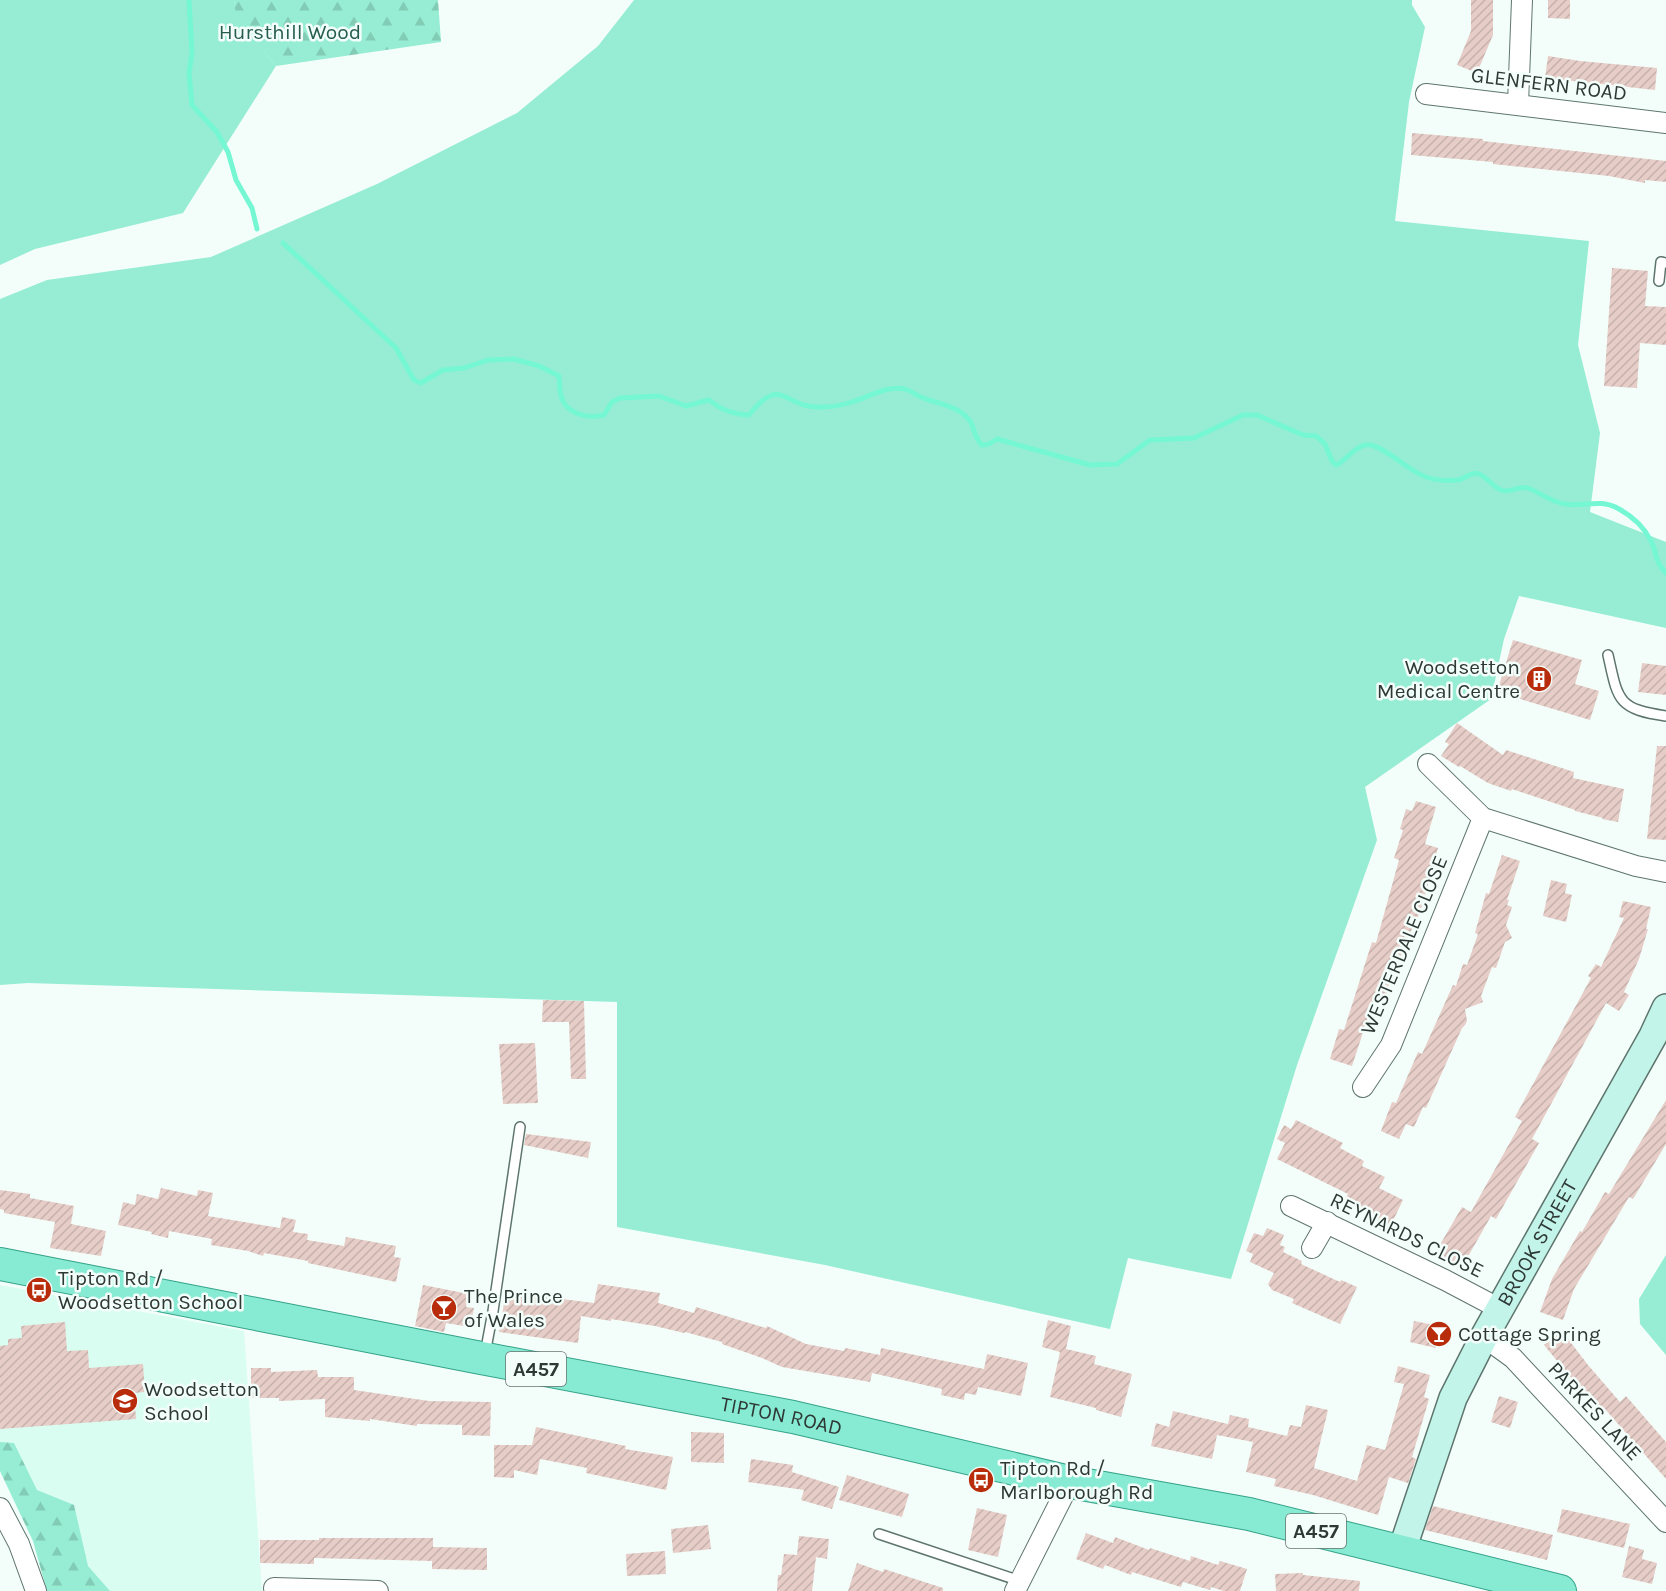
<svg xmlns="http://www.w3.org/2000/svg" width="1666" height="1591" font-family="Karla,sans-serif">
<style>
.built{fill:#dafdf1}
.green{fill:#96edd3}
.forest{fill:url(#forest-firs)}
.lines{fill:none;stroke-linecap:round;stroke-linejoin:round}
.stream{stroke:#75f7d3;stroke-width:5}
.building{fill:url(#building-hatch)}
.lane-casing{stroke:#5e756d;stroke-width:12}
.street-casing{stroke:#5e756d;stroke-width:22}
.secondary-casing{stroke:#5e756d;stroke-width:30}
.primary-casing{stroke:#34a389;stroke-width:34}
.lane{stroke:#fff;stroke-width:9}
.street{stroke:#fff;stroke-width:20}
.secondary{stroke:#c3f4e9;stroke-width:27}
.primary{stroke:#87ead3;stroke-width:32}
.labels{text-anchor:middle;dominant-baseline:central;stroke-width:5;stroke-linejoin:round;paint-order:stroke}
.shield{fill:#f3fefa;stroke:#697370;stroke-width:1.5}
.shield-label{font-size:20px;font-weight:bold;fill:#2e3835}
.park-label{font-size:21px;fill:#285e4f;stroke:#f3fefa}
.street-label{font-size:21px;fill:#2e3835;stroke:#f3fefa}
.poi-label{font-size:21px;fill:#2e3835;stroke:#f3fefa;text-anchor:start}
</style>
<defs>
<pattern id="forest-firs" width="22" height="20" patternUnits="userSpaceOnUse" patternTransform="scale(1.5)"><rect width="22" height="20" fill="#96edd3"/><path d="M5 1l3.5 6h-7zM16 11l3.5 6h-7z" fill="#82ccb6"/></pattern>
<pattern id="building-hatch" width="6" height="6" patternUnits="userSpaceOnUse" patternTransform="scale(1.5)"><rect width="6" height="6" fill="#e6cdc7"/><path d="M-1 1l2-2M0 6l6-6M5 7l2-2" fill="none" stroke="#c6b1ac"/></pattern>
</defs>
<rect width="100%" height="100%" fill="#f3fefa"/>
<polygon class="built" points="0,1285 244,1331 262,1591 47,1591 33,1541 0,1471"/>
<g class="green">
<polygon points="0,0 234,0 237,16 276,66 183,213 35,249 0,265"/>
<polygon points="634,0 1412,0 1412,5 1425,27 1409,102 1395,221 1589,241 1578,345 1600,433 1590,512 1666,542 1666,628 1519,596 1504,639 1491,699 1365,787 1377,840 1297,1065 1231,1279 1128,1258 1110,1329 825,1265 617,1227 617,1002 28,983 0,985 0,299 47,280 211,257 377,184 517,113 598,46"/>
<polygon points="1666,1255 1666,1355 1640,1324 1639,1299"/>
</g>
<g class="forest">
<polygon points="234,0 438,0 441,42 276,66 236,16"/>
<polygon points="0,1442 14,1443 37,1490 74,1505 88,1566 110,1591 47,1591 33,1541 0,1471"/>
</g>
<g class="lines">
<g class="stream">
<polyline points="189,0 192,53 189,73 192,105 217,132 228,152 236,180 252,208 257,229"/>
<path d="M283 243 396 348 414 380 421 383 443 370 464 368 488 360 514 359 539 366 559 376C560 382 559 389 561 395 565 414 587 419 604 415L612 402 620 398 659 396 686 406 709 400C722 410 732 414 749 415 782 373 784 409 821 407 831 407 843 405 852 402 869 397 887 385 905 389 911 391 916 395 921 397 936 404 959 405 970 421 975 429 974 438 982 445L989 444 997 439 1090 465 1117 464 1150 440 1194 438 1243 415H1257L1303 435 1316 436 1325 444 1332 461 1336 465C1347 460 1358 442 1371 445 1388 449 1407 470 1426 477 1435 480 1448 481 1458 480 1465 479 1471 471 1479 474 1487 477 1493 487 1501 490 1510 494 1519 485 1528 488 1541 493 1551 502 1565 504 1585 507 1600 498 1619 509 1632 516 1644 527 1651 541 1658 554 1653 559 1666 573"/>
</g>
</g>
<g class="building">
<polygon points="1471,0 1493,0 1493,35 1477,73 1457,65 1471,31"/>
<polygon points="1548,0 1570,0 1570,19 1548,18"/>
<polygon points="1548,56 1580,61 1657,68 1655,90 1545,78"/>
<polygon points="1412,133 1483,139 1483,141 1666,161 1666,182 1645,180 1645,183 1609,176 1493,164 1493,162 1411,155"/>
<polygon points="1612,268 1648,271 1645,306 1666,307 1666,345 1640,343 1637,388 1604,386"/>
<polygon points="1513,640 1582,660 1575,684 1599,691 1590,720 1497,692"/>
<polygon points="1642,663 1666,666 1666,695 1638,692"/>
<polygon points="1457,723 1503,755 1506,750 1574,772 1573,778 1624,789 1618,822 1602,819 1603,818 1575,811 1575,810 1512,789 1511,791 1488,783 1460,766 1459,767 1441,756 1449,744 1445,742"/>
<polygon points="1657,746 1666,746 1666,840 1647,839"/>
<polygon points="1416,801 1436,807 1425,844 1438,848 1422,906 1416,922 1414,921 1407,947 1404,946 1396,973 1393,972 1386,996 1376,993 1352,1066 1330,1059 1339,1029 1344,1030 1372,942 1376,943 1399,860 1394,858 1403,830 1400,829 1406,809 1412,811"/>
<polygon points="1502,855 1520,861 1507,900 1509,900 1507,905 1512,907 1506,925 1512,938 1505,942 1496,968 1492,967 1481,996 1483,1002 1465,1009 1467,1021 1465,1025 1462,1028 1426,1108 1423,1107 1414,1127 1406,1124 1399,1139 1381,1131 1392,1102 1396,1103 1418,1052 1422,1054 1453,985 1456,986 1463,964 1467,965 1478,934 1475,933 1486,893 1489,894"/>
<polygon points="1551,880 1567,884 1565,893 1572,895 1566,922 1543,916"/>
<polygon points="1623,901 1651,907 1646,929 1648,929 1639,959 1624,992 1629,995 1619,1011 1606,1003 1532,1139 1539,1143 1496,1219 1491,1216 1461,1269 1434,1255 1462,1207 1471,1212 1522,1121 1515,1117 1591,978 1588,976 1596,964 1601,967 1624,918 1619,917"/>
<polygon points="543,1000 584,1001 586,1079 571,1079 569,1022 542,1022"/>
<polygon points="535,1043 538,1103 503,1104 499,1044"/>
<polygon points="1666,1100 1666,1144 1633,1199 1629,1197 1574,1289 1563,1320 1540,1312 1552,1279 1580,1231 1582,1232 1605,1192 1609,1194"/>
<polygon points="1296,1120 1343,1143 1340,1148 1364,1161 1362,1166 1385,1177 1379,1188 1403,1200 1387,1233 1367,1223 1371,1215 1344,1202 1348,1194 1277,1159 1285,1143 1277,1139 1284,1125 1291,1129"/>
<polygon points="526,1134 591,1142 588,1158 524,1145"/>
<polygon points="161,1188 197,1196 198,1190 213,1193 208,1216 280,1228 282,1217 296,1220 293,1232 308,1234 307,1240 344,1246 346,1237 396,1246 394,1257 401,1258 396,1282 308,1263 308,1261 264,1253 263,1256 248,1251 211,1245 212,1239 169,1231 168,1238 151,1234 152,1232 118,1225 123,1202 135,1205 137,1194 158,1199"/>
<polygon points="0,1190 30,1194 30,1198 74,1206 71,1224 106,1231 101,1256 50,1248 55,1222 4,1213 4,1210 0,1209"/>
<polygon points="1267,1228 1284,1235 1280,1245 1285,1247 1283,1252 1302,1261 1301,1264 1340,1282 1341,1280 1357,1287 1340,1324 1292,1303 1294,1299 1272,1290 1268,1284 1274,1273 1250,1262 1253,1254 1246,1251 1254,1233 1263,1236"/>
<polygon points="598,1284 660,1293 658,1303 694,1313 696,1307 766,1328 767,1326 806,1344 844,1351 845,1348 880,1355 881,1348 984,1369 987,1354 1028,1363 1021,1396 978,1387 976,1395 965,1393 964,1400 941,1395 942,1389 872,1373 870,1382 782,1367 762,1358 722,1344 722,1342 685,1332 684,1333 655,1326 611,1319 611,1321 581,1316 578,1343 499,1332 506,1292 594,1303"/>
<polygon points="423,1285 469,1294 466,1307 474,1308 470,1327 446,1323 444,1332 415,1326"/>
<polygon points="1048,1320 1071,1326 1066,1349 1096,1356 1094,1364 1132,1374 1121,1417 1096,1410 1096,1408 1050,1397 1060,1352 1042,1347"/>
<polygon points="1414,1321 1439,1326 1436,1348 1410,1342"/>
<polygon points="65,1322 67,1351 88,1350 89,1368 143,1364 145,1392 134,1393 136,1419 0,1429 0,1346 8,1345 8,1339 22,1338 21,1326"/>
<polygon points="1562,1331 1588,1365 1620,1402 1626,1396 1666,1442 1666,1479 1605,1409 1600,1413 1544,1345"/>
<polygon points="1398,1366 1430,1375 1424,1397 1429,1399 1412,1457 1416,1459 1408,1483 1389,1477 1378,1515 1313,1495 1274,1486 1276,1479 1246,1472 1253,1442 1217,1435 1212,1459 1151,1446 1156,1423 1169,1427 1173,1411 1228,1424 1230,1415 1249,1419 1248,1427 1287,1436 1290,1425 1301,1427 1306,1405 1328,1410 1314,1468 1357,1481 1367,1445 1385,1450 1404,1384 1394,1382"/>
<polygon points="251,1368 271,1368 271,1372 317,1370 318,1377 354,1377 354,1390 429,1401 491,1402 490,1436 462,1435 462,1425 417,1424 417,1426 370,1419 370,1421 325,1417 325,1399 279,1401 279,1398 251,1398"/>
<polygon points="1499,1396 1518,1402 1510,1428 1491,1422"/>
<polygon points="536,1427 626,1446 625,1449 673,1457 666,1490 586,1473 587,1468 540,1459 537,1475 514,1470 514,1478 494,1477 494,1445 532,1445"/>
<polygon points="691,1432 724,1433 724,1463 691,1462"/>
<polygon points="751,1459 793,1465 792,1472 839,1487 832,1509 801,1500 804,1490 748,1482"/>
<polygon points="847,1475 909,1494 902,1517 839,1500"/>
<polygon points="1433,1506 1553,1535 1547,1560 1425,1530"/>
<polygon points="977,1508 1007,1515 998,1557 968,1550"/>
<polygon points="1562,1509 1630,1524 1624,1548 1557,1532"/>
<polygon points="708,1525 711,1549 673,1553 671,1529"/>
<polygon points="1086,1533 1113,1543 1115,1537 1149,1550 1150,1548 1190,1561 1191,1556 1218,1565 1220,1561 1247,1569 1240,1591 1224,1591 1211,1587 1210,1590 1183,1582 1181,1587 1132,1572 1131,1575 1105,1565 1103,1569 1076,1559"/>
<polygon points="799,1536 829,1539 827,1559 816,1557 812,1591 777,1591 778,1575 781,1575 784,1554 797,1555"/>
<polygon points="319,1538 433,1538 433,1547 487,1548 487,1570 432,1569 432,1561 314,1558 314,1564 260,1563 260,1540 319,1540"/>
<polygon points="1629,1546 1644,1550 1642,1559 1657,1563 1652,1584 1622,1577"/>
<polygon points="665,1551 666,1574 627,1576 626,1554"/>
<polygon points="857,1563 883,1572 884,1569 943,1588 943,1591 848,1591"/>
<polygon points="1303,1573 1303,1575 1360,1581 1359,1591 1276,1591 1275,1574"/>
</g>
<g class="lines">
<g class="lane-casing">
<g id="lane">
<polyline points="1659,281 1661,262 1666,263"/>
<path d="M1608 655C1618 700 1617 709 1666 716"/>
<polyline points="485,1354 493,1311 520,1127"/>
<polyline points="879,1534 1020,1581"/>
</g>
</g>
<g class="street-casing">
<g id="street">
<polyline points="1426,94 1666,123"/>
<polyline points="1518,104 1522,0"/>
<polyline points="1428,764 1483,818 1636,866 1666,872"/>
<polyline points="1363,1087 1391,1045 1483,818"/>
<polyline points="1291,1206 1445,1280 1500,1309"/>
<polyline points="1312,1248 1327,1222"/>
<polyline points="1484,1337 1513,1358 1666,1522"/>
<polyline points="0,1508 19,1544 36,1591"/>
<polyline points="274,1588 378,1591"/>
<polyline points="1015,1591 1070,1482"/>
</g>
</g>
<g class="secondary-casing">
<g id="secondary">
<path id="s1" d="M1401 1553 1453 1398 1484 1337 1653 1036 1666 1008"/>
</g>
</g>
<g class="primary-casing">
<g id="primary">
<path id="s2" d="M0 1264 476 1357 793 1417 1070 1482 1249 1514 1560 1591"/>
</g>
</g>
<use href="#lane" class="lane"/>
<use href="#street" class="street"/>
<use href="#secondary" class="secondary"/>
<use href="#primary" class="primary"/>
</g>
<defs>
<g id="building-disc" transform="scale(1.35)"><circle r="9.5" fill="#b82c0c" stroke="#f3fefa"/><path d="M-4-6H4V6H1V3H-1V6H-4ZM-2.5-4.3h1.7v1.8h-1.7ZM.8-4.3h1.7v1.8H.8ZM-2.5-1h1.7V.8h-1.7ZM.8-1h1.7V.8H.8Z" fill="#fff"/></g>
<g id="bus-disc" transform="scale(1.35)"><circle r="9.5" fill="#b82c0c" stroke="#f3fefa"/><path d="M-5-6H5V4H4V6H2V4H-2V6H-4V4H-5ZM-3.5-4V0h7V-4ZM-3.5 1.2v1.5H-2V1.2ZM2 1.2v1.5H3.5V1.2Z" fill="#fff"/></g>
<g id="bar-disc" transform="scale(1.35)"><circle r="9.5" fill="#b82c0c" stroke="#f3fefa"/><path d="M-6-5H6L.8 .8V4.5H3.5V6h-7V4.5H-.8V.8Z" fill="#fff"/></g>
<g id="school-disc" transform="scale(1.35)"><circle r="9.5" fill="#b82c0c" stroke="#f3fefa"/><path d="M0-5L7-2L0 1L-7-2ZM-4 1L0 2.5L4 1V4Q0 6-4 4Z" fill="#fff"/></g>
</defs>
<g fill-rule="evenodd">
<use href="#building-disc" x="1539" y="679"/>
<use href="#bus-disc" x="39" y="1290"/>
<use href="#bar-disc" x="444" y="1308"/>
<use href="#bar-disc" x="1439" y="1334"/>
<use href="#school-disc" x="125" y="1401"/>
<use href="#bus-disc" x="981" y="1480"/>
</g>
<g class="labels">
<g class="shield">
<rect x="506" y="1352" width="60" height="34" rx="4.5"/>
<rect x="1286" y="1514" width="60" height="34" rx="4.5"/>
</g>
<g class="shield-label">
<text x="536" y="1369">A457</text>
<text x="1316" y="1531">A457</text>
</g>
<g class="park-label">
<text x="290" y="32">Hursthill Wood</text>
</g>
<g class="street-label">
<text transform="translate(1549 84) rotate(7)">GLENFERN ROAD</text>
<text transform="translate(1404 945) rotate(-67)">WESTERDALE CLOSE</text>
<text transform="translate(1407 1235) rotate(26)">REYNARDS CLOSE</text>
<text stroke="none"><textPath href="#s1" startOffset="340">BROOK STREET</textPath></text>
<text transform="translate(1595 1411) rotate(47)">PARKES LANE</text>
<text stroke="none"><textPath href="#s2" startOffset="796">TIPTON ROAD</textPath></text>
</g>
<g class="poi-label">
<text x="1520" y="667" text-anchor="end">Woodsetton<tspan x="1520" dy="24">Medical Centre</tspan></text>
<text x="58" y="1278">Tipton Rd /<tspan x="58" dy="24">Woodsetton School</tspan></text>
<text x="464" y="1296">The Prince<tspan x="464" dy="24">of Wales</tspan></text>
<text x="1458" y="1334">Cottage Spring</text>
<text x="144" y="1389">Woodsetton<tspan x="144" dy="24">School</tspan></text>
<text x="1000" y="1468">Tipton Rd /<tspan x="1000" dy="24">Marlborough Rd</tspan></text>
</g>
</g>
</svg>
